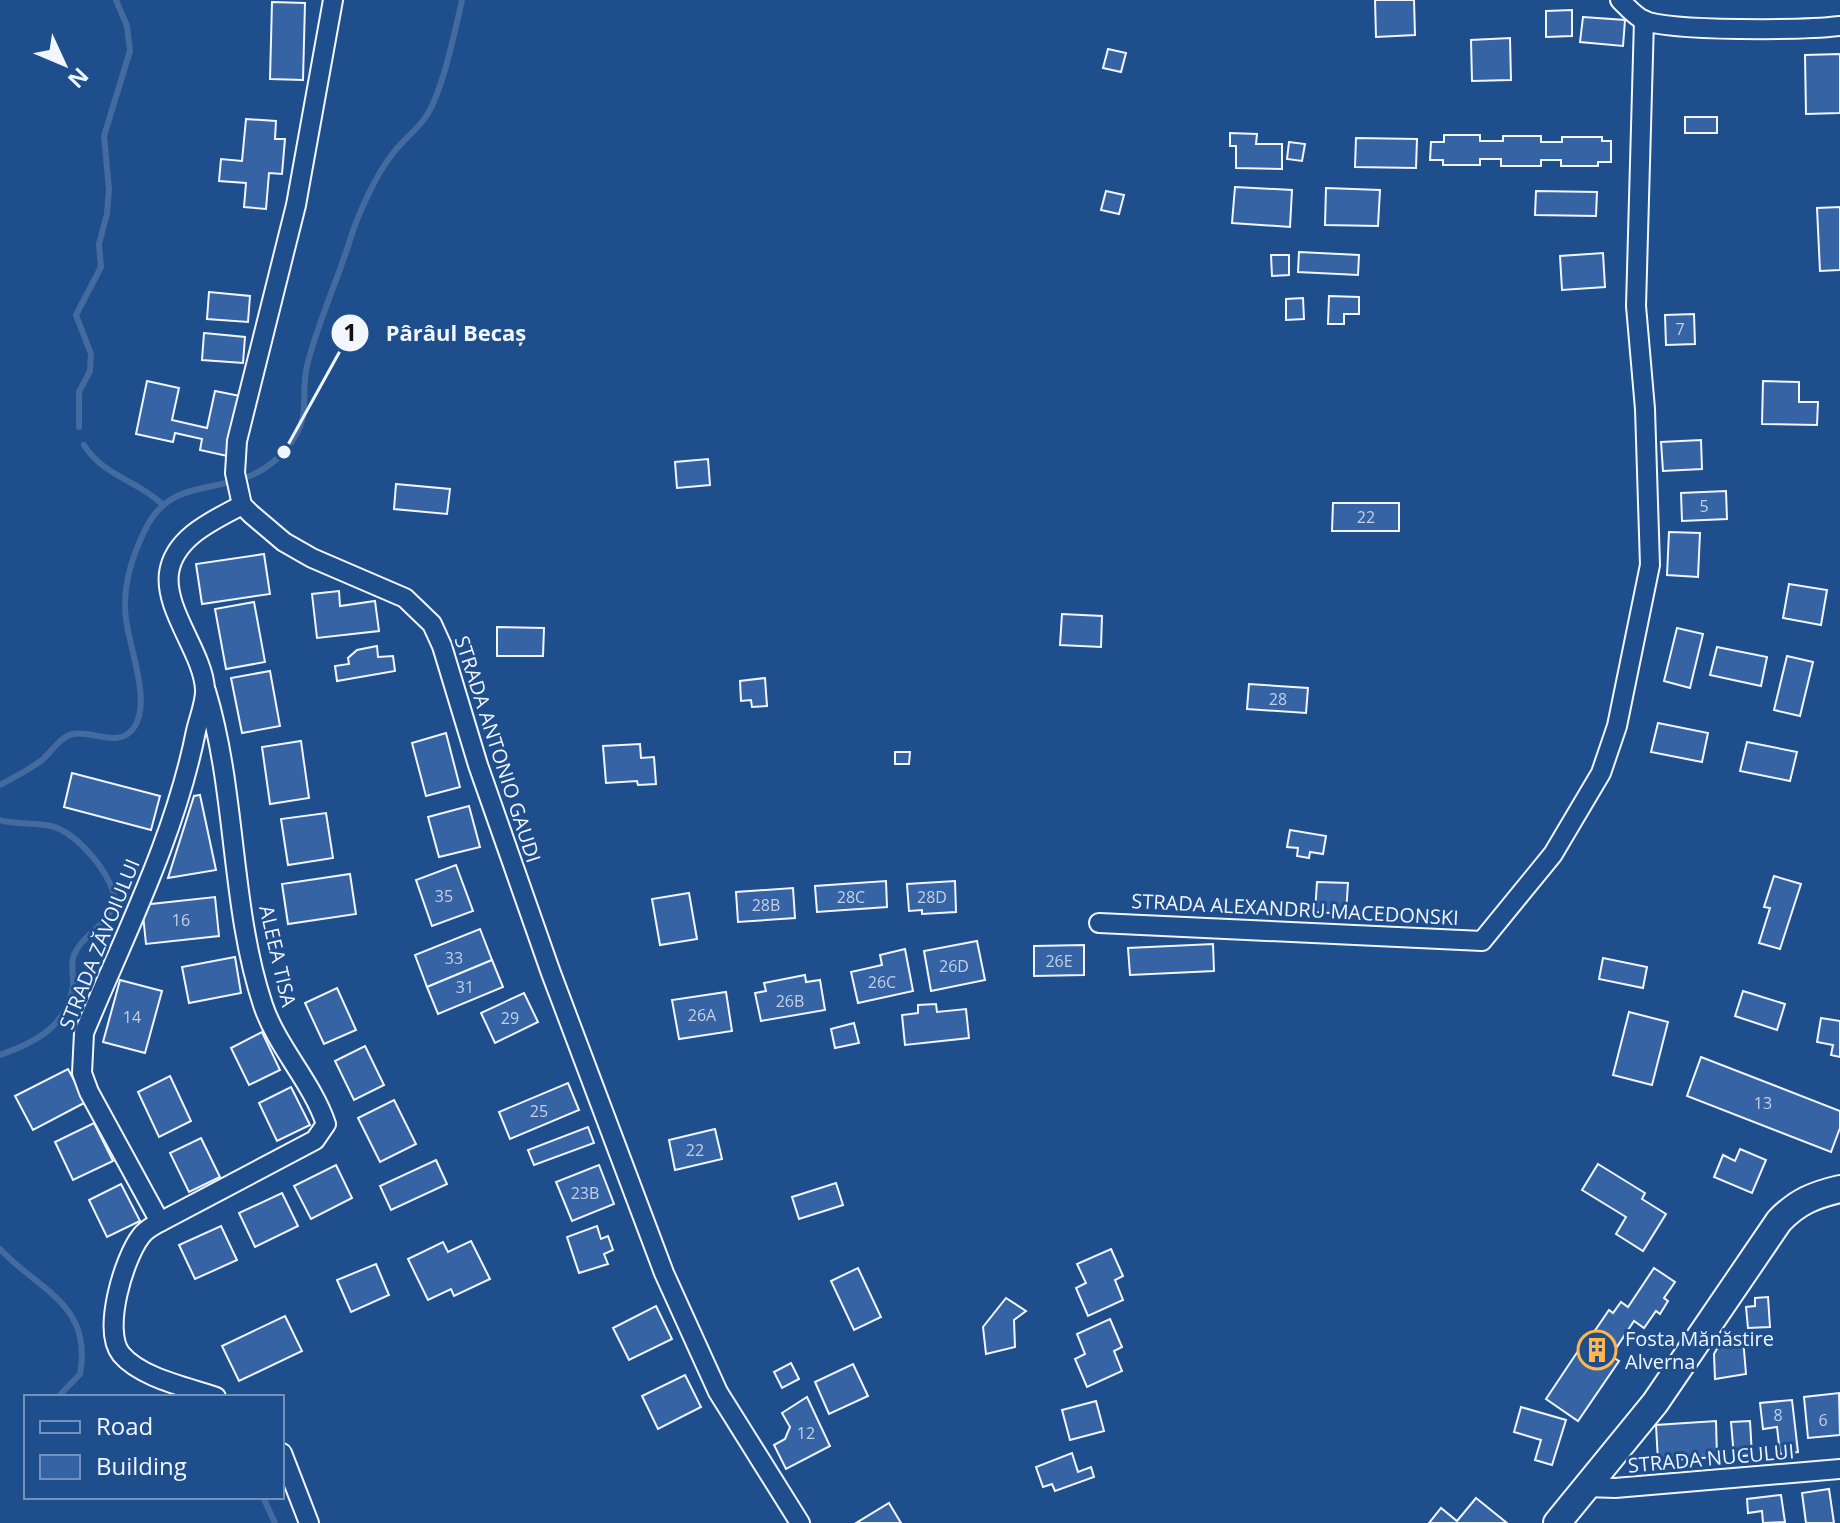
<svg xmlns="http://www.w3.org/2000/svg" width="1840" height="1523" font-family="'Open Sans',sans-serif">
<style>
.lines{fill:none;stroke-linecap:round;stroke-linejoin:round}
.stream{stroke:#446ba0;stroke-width:6}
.building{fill:#3563a3;stroke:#f2f6ff;stroke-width:2}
.street-casing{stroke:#f2f6ff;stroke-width:22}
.secondary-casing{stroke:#f2f6ff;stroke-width:30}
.street{stroke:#1f4e8c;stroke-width:18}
.secondary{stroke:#1f4e8c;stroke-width:26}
.labels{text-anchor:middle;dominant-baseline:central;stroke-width:6;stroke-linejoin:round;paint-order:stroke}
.number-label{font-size:16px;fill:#c3d1e8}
.street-label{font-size:20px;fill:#f2f6ff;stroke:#1f4e8c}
.poi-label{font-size:20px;fill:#f2f6ff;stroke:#1f4e8c;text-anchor:start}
.leader{fill:none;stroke:#f2f6ff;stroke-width:3}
.callout-dot{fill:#f2f6ff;stroke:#1f4e8c;stroke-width:3}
.mark-label{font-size:24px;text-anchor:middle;font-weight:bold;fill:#111}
.callout-label{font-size:22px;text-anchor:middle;font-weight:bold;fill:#f2f6ff;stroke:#1f4e8c;stroke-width:6;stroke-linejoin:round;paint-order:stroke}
</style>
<rect width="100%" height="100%" fill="#1f4e8c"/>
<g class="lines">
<g class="stream">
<polyline points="79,427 79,392 90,371 91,354 76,315 101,267 99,244 107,214 109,189 104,136 130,51 127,26 116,0"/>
<path d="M84 445C103 476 137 480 162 504"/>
<path d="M0 785C14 777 29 770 42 760 52 752 59 737 73 734 94 730 120 750 135 726 151 700 129 647 126 619 122 589 131 559 144 532 175 464 239 507 287 448 315 413 298 397 308 362 319 320 338 279 351 237 358 214 376 175 391 156 401 141 417 131 427 115 443 89 455 31 462 0"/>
<path d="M0 820C16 825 34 822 51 826 77 832 114 876 115 902 106 927 82 935 74 955 70 965 74 976 73 986 67 1027 34 1043 0 1055"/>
<path d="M0 1249C39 1291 93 1304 80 1374L58 1397"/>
<polyline points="263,1497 275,1523"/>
</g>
</g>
<g class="building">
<polygon points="1375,0 1414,0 1415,35 1376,37"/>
<polygon points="272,2 305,3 303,80 270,79"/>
<polygon points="1572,10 1572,36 1546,37 1546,11"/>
<polygon points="1583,17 1625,20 1623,46 1580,42"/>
<polygon points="1510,38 1511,80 1472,81 1471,40"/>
<polygon points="1108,49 1126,53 1121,72 1103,68"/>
<polygon points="1840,54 1840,113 1806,114 1805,55"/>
<rect x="1685" y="117" width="32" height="16"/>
<polygon points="246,119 276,121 275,139 285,139 282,174 269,173 266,209 244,207 246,183 219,181 221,159 242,161"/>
<polygon points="1230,133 1257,134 1256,144 1282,144 1282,169 1236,168 1236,146 1230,146"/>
<polygon points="1444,135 1480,135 1480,141 1503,141 1503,136 1541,136 1541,142 1562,142 1562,137 1602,137 1602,141 1611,141 1611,162 1598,162 1598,166 1561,166 1561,160 1541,160 1541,166 1501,166 1501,159 1480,159 1480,165 1443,165 1443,160 1430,160 1431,142 1444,142"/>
<polygon points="1356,138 1417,139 1416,168 1355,167"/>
<polygon points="1289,142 1305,144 1302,161 1287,159"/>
<polygon points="1235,187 1292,190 1290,227 1232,223"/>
<polygon points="1326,188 1380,190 1378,226 1325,225"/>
<polygon points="1106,191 1124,195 1119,214 1101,210"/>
<polygon points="1536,191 1597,192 1596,216 1535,215"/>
<polygon points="1840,207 1840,270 1820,271 1817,208"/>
<polygon points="1299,252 1359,255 1358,275 1298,272"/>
<polygon points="1603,253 1605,287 1562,290 1560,256"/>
<polygon points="1271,255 1289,255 1289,275 1272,276"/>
<polygon points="209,292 250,296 248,322 207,319"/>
<polygon points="1329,296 1359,297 1359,314 1344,314 1344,324 1328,324"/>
<polygon points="1303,298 1304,319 1286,320 1286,299"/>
<polygon points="1694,314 1695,344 1666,345 1665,315"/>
<polygon points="204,333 245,337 243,363 202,360"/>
<polygon points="147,381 179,388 172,420 207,428 215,391 245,397 232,457 200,450 202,439 175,433 173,442 136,434"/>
<polygon points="1763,381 1799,382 1799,402 1818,402 1817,425 1762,424"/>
<polygon points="1701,440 1702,469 1663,471 1661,442"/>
<polygon points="708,459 710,485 677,488 675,462"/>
<polygon points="396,484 450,489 447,514 394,509"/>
<polygon points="1726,491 1727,519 1682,521 1681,493"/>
<polygon points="1333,503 1399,503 1399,531 1332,531"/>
<polygon points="1669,532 1700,533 1698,577 1667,575"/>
<polygon points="264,554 270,594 202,604 196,564"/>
<polygon points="1789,584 1827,590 1821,625 1783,618"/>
<polygon points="339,591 340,606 375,601 379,631 317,638 312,594"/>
<polygon points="254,602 265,662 226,669 215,609"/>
<polygon points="1062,614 1102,616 1101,647 1060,645"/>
<polygon points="497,627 544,628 543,656 497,656"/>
<polygon points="1677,628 1703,634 1690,688 1664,681"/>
<polygon points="377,646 378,657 393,656 395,671 337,681 335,666 349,664 348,658 357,650"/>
<polygon points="1717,647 1767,657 1761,686 1710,675"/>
<polygon points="1787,656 1813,662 1800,716 1774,710"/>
<polygon points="270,671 280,726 242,733 231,678"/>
<polygon points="765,678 767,706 752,707 751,700 741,701 740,681"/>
<polygon points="1249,684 1308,688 1306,713 1247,709"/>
<polygon points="1658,723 1708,733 1702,762 1651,752"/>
<polygon points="446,733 460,787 426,796 412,743"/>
<polygon points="301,741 309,798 270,804 262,747"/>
<polygon points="1747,742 1797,752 1790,781 1740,771"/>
<polygon points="640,744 641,758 654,757 656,784 638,785 637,781 606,783 603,746"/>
<polygon points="895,752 910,752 909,764 895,764"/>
<polygon points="72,773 160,796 151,830 64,807"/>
<polygon points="200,795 216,870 168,878 194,796"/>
<polygon points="469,806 480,847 439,857 428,817"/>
<polygon points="326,813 333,858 288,865 281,819"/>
<polygon points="1290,830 1326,836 1323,854 1310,852 1309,858 1297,856 1298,848 1287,847"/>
<polygon points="456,865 473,911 432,926 416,880"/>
<polygon points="350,874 356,914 288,924 282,884"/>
<polygon points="1774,876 1801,884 1780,949 1759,943 1770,908 1764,907"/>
<polygon points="886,881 887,907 817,912 815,886"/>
<polygon points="955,881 956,912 922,914 922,910 909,911 907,884"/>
<polygon points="1317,882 1348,883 1346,914 1315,912"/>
<polygon points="793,888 795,918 738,922 736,892"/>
<polygon points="689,893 697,939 660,945 652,899"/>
<polygon points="215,897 219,936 146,944 142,905"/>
<polygon points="480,929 492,960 427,987 415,955"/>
<polygon points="977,941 985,980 931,991 924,951"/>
<polygon points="1213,944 1214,971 1130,975 1128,948"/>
<polygon points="1084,945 1084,975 1034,976 1034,946"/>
<polygon points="905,949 913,991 858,1003 851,972 882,965 880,955"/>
<polygon points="235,957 241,993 189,1003 182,967"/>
<polygon points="1603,958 1647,967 1643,988 1599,979"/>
<polygon points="492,960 503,987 438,1014 427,987"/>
<polygon points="805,975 806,982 820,980 825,1010 761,1021 755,993 766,991 764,983"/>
<polygon points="120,980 162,991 145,1053 103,1042"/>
<polygon points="337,988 356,1030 324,1044 305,1003"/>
<polygon points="1743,991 1785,1004 1777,1030 1735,1016"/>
<polygon points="726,992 732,1031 679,1039 672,1000"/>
<polygon points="524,993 538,1022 495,1043 481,1013"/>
<polygon points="936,1004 937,1012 966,1009 969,1038 905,1045 902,1015 918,1013 918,1005"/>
<polygon points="1629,1012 1668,1022 1652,1085 1613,1075"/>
<polygon points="1821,1018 1840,1021 1840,1057 1831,1055 1833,1045 1817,1042"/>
<polygon points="854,1023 859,1043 835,1048 831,1029"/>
<polygon points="262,1032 280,1070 249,1085 231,1048"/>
<polygon points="365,1046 384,1085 354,1100 335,1061"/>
<polygon points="1701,1057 1840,1111 1840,1128 1831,1152 1687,1096"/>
<polygon points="68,1069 86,1102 33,1130 15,1096"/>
<polygon points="170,1076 191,1121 159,1137 138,1092"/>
<polygon points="568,1083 579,1110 510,1139 499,1112"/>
<polygon points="291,1087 310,1125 277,1141 259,1103"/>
<polygon points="394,1100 416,1144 380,1162 358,1118"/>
<polygon points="94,1123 113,1161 73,1180 55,1142"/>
<polygon points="588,1127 594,1143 534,1165 528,1150"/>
<polygon points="715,1129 722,1159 675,1170 669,1140"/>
<polygon points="201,1138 220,1177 189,1192 170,1153"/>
<polygon points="1740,1149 1766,1160 1752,1193 1714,1177 1723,1155 1735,1161"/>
<polygon points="436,1160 447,1184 391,1210 380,1186"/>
<polygon points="1598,1164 1645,1193 1642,1199 1666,1214 1643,1251 1616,1234 1626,1217 1582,1190"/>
<polygon points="336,1165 352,1198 311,1219 294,1186"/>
<polygon points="599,1165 614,1204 572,1221 556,1182"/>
<polygon points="836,1183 843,1205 799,1219 792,1197"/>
<polygon points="121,1184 140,1221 107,1237 89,1200"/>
<polygon points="282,1193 298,1226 255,1247 239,1213"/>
<polygon points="221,1226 237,1260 195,1279 179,1245"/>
<polygon points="597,1226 601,1239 608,1236 613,1250 604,1254 608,1264 579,1273 567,1237"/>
<polygon points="471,1241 490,1279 454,1296 451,1289 428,1300 408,1259 443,1242 448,1252"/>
<polygon points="1111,1249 1123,1276 1115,1280 1123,1300 1088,1316 1076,1288 1086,1283 1077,1264"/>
<polygon points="376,1264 389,1295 351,1312 337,1280"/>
<polygon points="858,1268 881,1317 854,1330 831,1281"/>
<polygon points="1654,1268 1675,1282 1664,1298 1668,1301 1660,1314 1656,1311 1644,1328 1634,1321 1611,1356 1619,1361 1578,1421 1546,1399 1586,1339 1594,1344 1600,1336 1594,1332 1609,1310 1613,1313 1621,1302 1628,1307"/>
<polygon points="1768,1297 1770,1327 1748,1328 1746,1307 1755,1306 1755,1298"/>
<polygon points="1006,1298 1026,1311 1014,1320 1015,1347 986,1354 983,1327"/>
<polygon points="656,1306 672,1339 629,1360 613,1328"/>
<polygon points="285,1316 302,1351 239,1381 222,1346"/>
<polygon points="1110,1319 1122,1347 1114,1351 1122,1371 1087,1387 1075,1359 1085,1354 1077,1334"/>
<polygon points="1723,1338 1743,1338 1746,1374 1715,1379 1714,1354"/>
<polygon points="791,1363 799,1379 782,1388 774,1372"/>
<polygon points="853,1364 868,1396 829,1414 815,1382"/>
<polygon points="685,1375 701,1407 658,1429 642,1396"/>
<polygon points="1839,1393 1840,1435 1808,1438 1804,1397"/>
<polygon points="807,1397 830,1446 786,1469 774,1445 785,1439 790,1427 782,1413"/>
<polygon points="1792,1400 1798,1452 1780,1454 1777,1427 1763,1429 1760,1403"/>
<polygon points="1096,1401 1104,1431 1070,1440 1062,1410"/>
<polygon points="1521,1407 1566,1420 1552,1465 1535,1460 1541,1440 1514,1432"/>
<polygon points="1716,1421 1717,1457 1658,1461 1656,1425"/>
<polygon points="1750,1421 1752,1455 1734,1457 1731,1422"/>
<polygon points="1072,1453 1078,1472 1091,1467 1094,1477 1055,1491 1052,1484 1043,1487 1036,1467"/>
<polygon points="1829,1489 1834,1523 1806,1523 1802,1493"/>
<polygon points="1781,1495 1785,1522 1763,1523 1762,1511 1748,1513 1747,1499"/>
<polygon points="1476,1498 1507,1523 1429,1523 1441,1508 1457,1521"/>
<polygon points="889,1503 901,1523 856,1523"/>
</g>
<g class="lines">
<g class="street-casing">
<g id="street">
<polyline points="333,0 296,205 237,441 235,473 242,505 251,514 284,542 312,558 405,598 432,624 442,646 478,765 551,973 664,1273 718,1392 800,1523"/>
<path d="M1620 0C1627 7 1634 15 1643 20 1670 32 1806 30 1840 26"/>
<polyline points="1099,923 1482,941 1553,854 1601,773 1617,726 1650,565 1645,409 1636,306 1644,20"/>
<path d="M160 1222 315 1140 326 1124C312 1082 277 1047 263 1005 230 906 237 793 206 691"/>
<path d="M216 1397C187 1387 141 1378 121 1354 102 1330 124 1258 141 1236 146 1229 153 1226 160 1222L89 1092 82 1073 84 1033C125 934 175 837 196 731 199 718 206 701 205 689 203 653 164 610 169 573 174 537 214 520 242 505"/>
<polyline points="282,1453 309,1523"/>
<polyline points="1586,1487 1615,1488 1840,1469"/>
</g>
</g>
<g class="secondary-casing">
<path id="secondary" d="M1557 1523 1655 1403 1779 1221C1797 1202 1814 1195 1840 1189"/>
</g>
<use href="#street" class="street"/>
<use href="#secondary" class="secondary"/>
</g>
<defs>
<g id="building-ring" transform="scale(2)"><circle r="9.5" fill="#1f4e8c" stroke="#ffb74d" stroke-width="1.5"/><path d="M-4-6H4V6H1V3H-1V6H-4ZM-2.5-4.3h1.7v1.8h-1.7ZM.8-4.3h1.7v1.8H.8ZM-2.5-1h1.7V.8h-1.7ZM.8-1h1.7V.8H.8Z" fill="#ffb74d"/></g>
</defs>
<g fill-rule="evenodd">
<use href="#building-ring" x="1597" y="1350"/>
</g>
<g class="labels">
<g class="number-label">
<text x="1680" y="329">7</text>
<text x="1704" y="506">5</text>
<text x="1366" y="517">22</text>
<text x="1278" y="699">28</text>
<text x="444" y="896">35</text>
<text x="851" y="897">28C</text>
<text x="932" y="897">28D</text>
<text x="766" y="905">28B</text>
<text x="181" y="920">16</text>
<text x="454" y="958">33</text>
<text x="1059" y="961">26E</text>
<text x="954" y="966">26D</text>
<text x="882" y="982">26C</text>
<text x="465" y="987">31</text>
<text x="790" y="1001">26B</text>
<text x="702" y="1015">26A</text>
<text x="132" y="1017">14</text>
<text x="510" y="1018">29</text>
<text x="1763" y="1103">13</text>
<text x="539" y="1111">25</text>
<text x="695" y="1150">22</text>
<text x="585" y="1193">23B</text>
<text x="1778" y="1415">8</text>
<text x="1823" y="1420">6</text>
<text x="806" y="1433">12</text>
</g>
<g class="street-label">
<text transform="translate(498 749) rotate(72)">STRADA ANTONIO GAUDI</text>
<text transform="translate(1295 909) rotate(3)">STRADA ALEXANDRU MACEDONSKI</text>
<text transform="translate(99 944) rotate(-68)">STRADA ZĂVOIULUI</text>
<text transform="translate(278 956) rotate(77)">ALEEA TISA</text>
<text transform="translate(1711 1458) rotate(-5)">STRADA NUCULUI</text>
</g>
<g class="poi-label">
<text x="1625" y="1338">Fosta Mănăstire<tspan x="1625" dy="23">Alverna</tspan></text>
</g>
</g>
<path class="leader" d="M284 452L350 333"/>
<g class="callout-dot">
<circle cx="284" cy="452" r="8"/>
<circle cx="350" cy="333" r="20"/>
</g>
<g class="mark-label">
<text x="350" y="341">1</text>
</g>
<g class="callout-label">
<text x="456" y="341">Pârâul Becaș</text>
</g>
<rect x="24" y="1395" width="260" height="104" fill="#1f4e8c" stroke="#7391ba" stroke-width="2"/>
<rect x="40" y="1421" width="40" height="12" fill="#1f4e8c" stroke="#7391ba" stroke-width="2"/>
<text x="96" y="1435" font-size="24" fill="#f2f6ff">Road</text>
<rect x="40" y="1455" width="40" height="24" fill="#3563a3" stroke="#7391ba" stroke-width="2"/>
<text x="96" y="1475" font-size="24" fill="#f2f6ff">Building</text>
<g transform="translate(64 64) rotate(134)" stroke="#1f4e8c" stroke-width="6" paint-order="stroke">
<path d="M0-6L14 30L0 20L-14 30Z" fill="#f2f6ff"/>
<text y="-12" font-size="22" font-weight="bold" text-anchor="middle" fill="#f2f6ff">N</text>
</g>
</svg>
